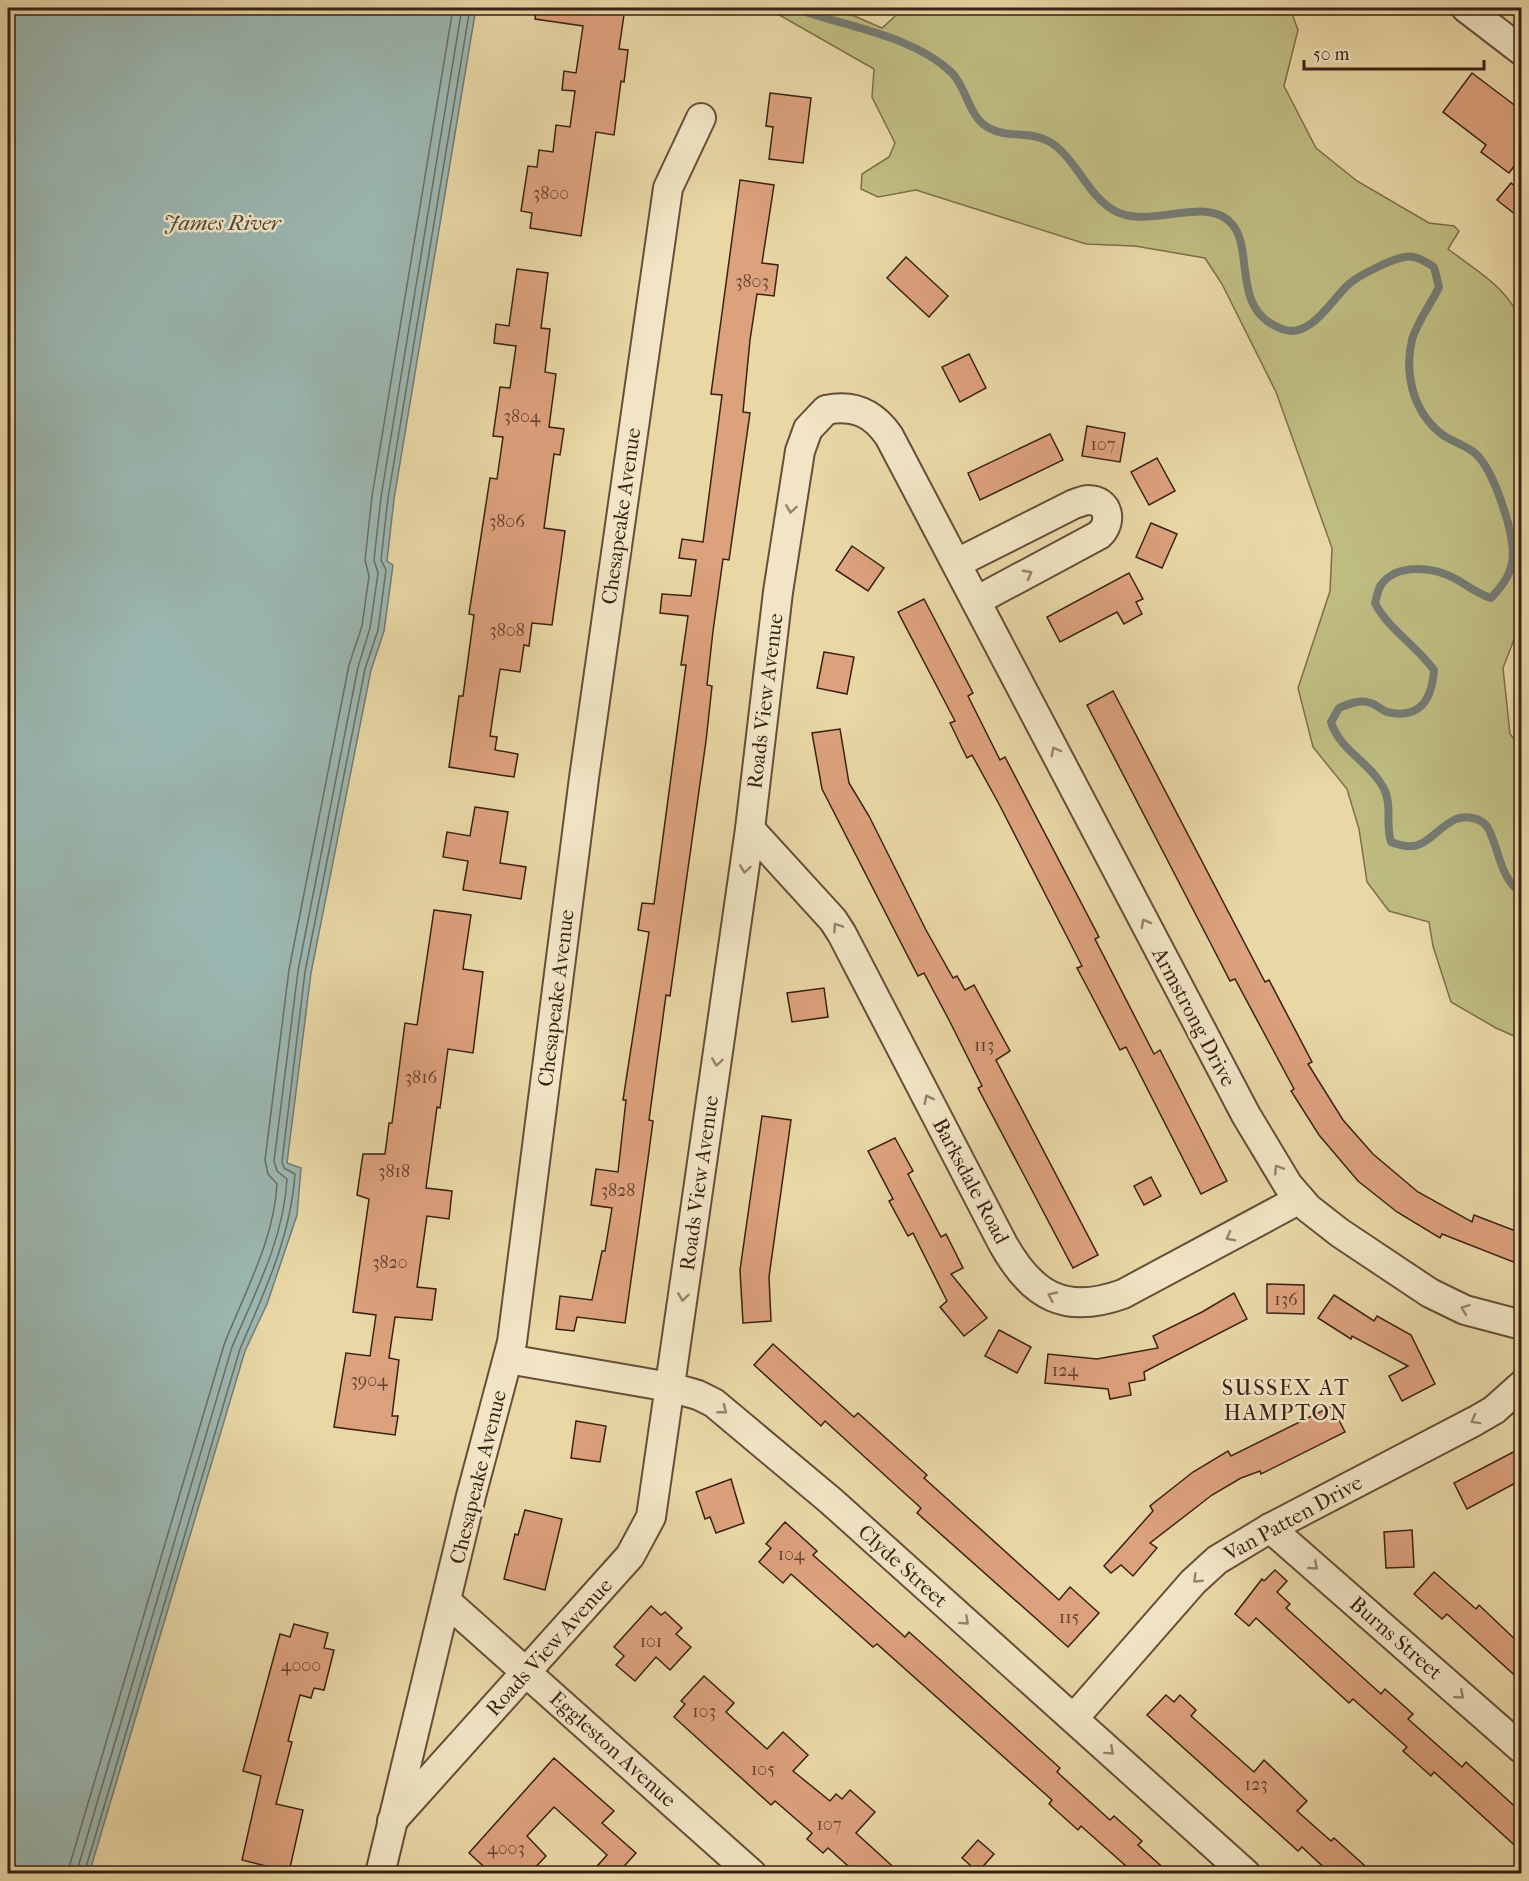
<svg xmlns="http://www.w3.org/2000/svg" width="1529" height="1881" font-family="'IM FELL French Canon',serif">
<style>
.green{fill:#bfbc81;stroke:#7d6e4b;stroke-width:1.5}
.water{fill:#9bb7b1;stroke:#757b73;stroke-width:1.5}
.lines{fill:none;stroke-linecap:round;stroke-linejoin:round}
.shore{stroke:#6b6c63;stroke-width:1.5}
.stream{stroke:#757b73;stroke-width:8}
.building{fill:#dca17d;stroke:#3b2115;stroke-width:1.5}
.street-casing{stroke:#664e39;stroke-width:32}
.street{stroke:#f1e5c5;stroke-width:28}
.oneway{stroke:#96836d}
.labels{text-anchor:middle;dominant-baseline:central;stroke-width:5;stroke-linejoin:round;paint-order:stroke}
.number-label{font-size:18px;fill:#63412f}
.street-label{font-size:21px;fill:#3b2115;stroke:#f1e5c5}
.water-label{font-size:22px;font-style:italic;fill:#53463c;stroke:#f1e5c5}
.neighbourhood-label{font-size:22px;letter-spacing:1.5px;fill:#3b2115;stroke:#f1e5c5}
</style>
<rect width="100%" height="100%" fill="#e9d7a6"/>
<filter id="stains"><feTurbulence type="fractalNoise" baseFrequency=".00333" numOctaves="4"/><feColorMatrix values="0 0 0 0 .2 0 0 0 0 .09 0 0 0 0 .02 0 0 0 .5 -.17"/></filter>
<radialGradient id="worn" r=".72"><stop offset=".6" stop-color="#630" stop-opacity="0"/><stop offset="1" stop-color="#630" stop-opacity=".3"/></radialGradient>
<path class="green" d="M767 8H836L882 28 904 8H1290L1298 30 1284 86 1316 148 1357 181 1429 223 1454 226 1459 231 1448 249C1474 269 1514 291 1521 325V621L1503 668 1510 734 1521 748V1039L1496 1028 1451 1002 1433 946 1429 922 1389 911 1367 882 1359 829 1347 789 1313 747 1298 688 1330 591 1332 548 1276 392 1222 284 1205 258 1135 246 1086 244 916 190 878 197 861 189 862 174 889 157 895 143 872 97 874 69Z"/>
<polygon class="water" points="8,8 476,8 394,499 387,561 393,565 384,631 371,670 311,973 287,1163 301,1168 297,1215 267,1304 245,1351 89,1874 8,1873"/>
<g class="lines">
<g class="shore">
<path d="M67 1874 224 1345C244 1293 274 1241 277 1184L268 1174 265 1160 289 970 349 665 362 626 369 576 365 560 372 496 453 8"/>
<path d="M76 1874 232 1347C255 1293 284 1238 287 1179L277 1171 274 1161 298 971 358 667 370 628 378 573 374 560 381 497 462 8"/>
<path d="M84 1874 240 1349C264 1293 291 1236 295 1174L284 1168 282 1162 305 972 365 669 378 630 386 570 381 560 388 498 470 8"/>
</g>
<path class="stream" d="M799 8 806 12C853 28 914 37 951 72 967 87 968 117 989 128 1010 140 1035 128 1057 147 1079 165 1089 197 1115 211 1150 230 1207 194 1232 224 1255 251 1230 310 1282 329 1310 340 1331 300 1349 284 1359 275 1372 270 1384 264 1407 254 1413 253 1434 267L1439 287C1431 304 1417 322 1412 340 1404 373 1413 410 1439 432 1450 442 1468 445 1478 456 1495 475 1517 538 1512 563 1509 578 1501 587 1491 598 1474 592 1469 586 1454 578 1434 568 1397 562 1381 585 1378 589 1377 597 1375 603 1388 629 1416 645 1434 670 1432 698 1421 720 1387 712 1381 710 1377 705 1371 703 1360 699 1349 704 1339 708L1331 722C1340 751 1370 762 1383 787 1393 804 1385 824 1391 842 1426 856 1429 832 1456 819 1466 815 1482 818 1488 828 1500 851 1499 877 1522 894"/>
</g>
<g class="building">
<polygon points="536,8 625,8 619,49 628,50 624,82 621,81 614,135 596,132 581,236 530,228 532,213 521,211 528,166 537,167 539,150 553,152 556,125 570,127 575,91 562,90 564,71 576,73 583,26 535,19"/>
<polygon points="1472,73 1521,110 1521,157 1509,173 1481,152 1486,145 1443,112"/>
<polygon points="770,93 811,98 803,163 769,159 773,127 766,126"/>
<polygon points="740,180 774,185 762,263 778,265 774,296 757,294 750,340 743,412 750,413 729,560 723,559 713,631 707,685 712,686 706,741 670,996 666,995 649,1120 653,1121 648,1159 625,1323 577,1317 574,1331 556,1329 560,1296 592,1300 602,1251 605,1251 612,1208 591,1205 596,1169 618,1172 626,1100 623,1100 649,932 638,930 642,903 654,904 686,665 681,665 688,616 660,613 662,594 691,596 696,560 679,558 682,539 703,542 722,395 711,394"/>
<polygon points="1511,183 1521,191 1521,219 1497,200"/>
<polygon points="906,257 948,296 929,317 887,278"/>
<polygon points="517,269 548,273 541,328 550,329 545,372 556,374 549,427 564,429 560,455 554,454 544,528 565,531 552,625 532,623 529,646 524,645 520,672 500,669 490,736 497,737 495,750 518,754 514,777 449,767 459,696 463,696 474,615 469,614 490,478 497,479 503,437 493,436 500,387 510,388 516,346 494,343 496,324 509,326"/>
<polygon points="969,354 986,388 960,402 942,367"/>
<polygon points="1087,426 1125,433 1120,462 1082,456"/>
<polygon points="1050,434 1063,460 980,500 968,473"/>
<polygon points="1157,458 1175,491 1149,505 1131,472"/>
<polygon points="1151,523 1177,534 1162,568 1136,557"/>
<polygon points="852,546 884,568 868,591 836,570"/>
<polygon points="1129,573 1143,599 1136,602 1142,614 1124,624 1117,612 1060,642 1047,617"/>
<polygon points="924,599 973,693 968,696 1000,760 1005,757 1099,937 1095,939 1154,1054 1160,1050 1227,1181 1201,1194 1126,1047 1120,1050 1095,1002 1077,968 1082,966 999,804 972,755 967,758 950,723 955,721 898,612"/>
<polygon points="824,652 854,657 847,694 817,688"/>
<polygon points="1113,691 1265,982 1269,980 1312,1062 1308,1064 1343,1120 1373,1154 1418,1192 1472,1222 1474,1215 1521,1233 1521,1265 1442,1234 1440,1238 1397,1212 1358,1181 1319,1135 1291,1091 1294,1089 1235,979 1230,981 1213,948 1087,705"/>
<polygon points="840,729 849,783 869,816 926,930 953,978 957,976 965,990 974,985 1010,1051 996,1060 1098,1255 1073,1268 978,1088 982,1086 949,1020 924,973 918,976 822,789 812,733"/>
<polygon points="475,807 508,812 500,863 526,867 521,899 463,890 468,861 443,857 447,832 470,836"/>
<polygon points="434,910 471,915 463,969 483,972 473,1053 448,1049 440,1108 437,1107 426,1188 452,1191 449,1219 427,1216 417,1287 436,1289 432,1320 395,1317 389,1358 399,1360 392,1416 398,1416 395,1435 334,1427 346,1353 370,1356 376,1315 353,1312 369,1199 357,1195 363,1154 385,1154 389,1123 392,1123 405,1023 417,1025"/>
<polygon points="824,988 828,1017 792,1022 787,993"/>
<polygon points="762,1116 791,1120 769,1277 771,1321 743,1323 740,1270"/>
<polygon points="895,1138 913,1171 908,1174 941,1237 946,1234 963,1268 951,1274 987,1318 964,1336 940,1307 947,1301 913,1233 908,1236 889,1201 893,1199 868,1151"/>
<polygon points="1151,1177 1161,1196 1144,1205 1134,1186"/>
<polygon points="1267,1284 1304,1285 1304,1314 1267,1313"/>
<polygon points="1234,1293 1247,1319 1144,1372 1145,1380 1129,1383 1131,1395 1110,1399 1108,1389 1045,1383 1048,1354 1097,1359 1158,1348 1153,1336 1202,1312"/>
<polygon points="1334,1295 1374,1321 1377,1316 1411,1335 1435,1384 1402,1401 1389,1376 1408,1366 1352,1336 1351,1339 1318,1318"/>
<polygon points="999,1330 1031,1347 1017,1373 985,1356"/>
<polygon points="773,1344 854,1417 858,1413 927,1475 924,1478 1059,1600 1070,1587 1099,1613 1068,1647 917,1513 921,1508 825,1421 821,1426 754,1365"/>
<polygon points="1332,1406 1345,1432 1261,1474 1260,1471 1241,1478 1212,1495 1150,1543 1157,1548 1133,1576 1121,1565 1111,1573 1104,1566 1153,1511 1150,1506 1193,1472 1228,1451 1231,1456"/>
<polygon points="576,1421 606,1426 600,1462 571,1458"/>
<polygon points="1521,1448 1521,1480 1467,1509 1454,1483"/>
<polygon points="731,1479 744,1523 716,1533 710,1517 705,1519 696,1492"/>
<polygon points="525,1510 562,1519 545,1590 504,1579 515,1534 518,1535"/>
<polygon points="785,1522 817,1551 813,1555 905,1637 909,1632 937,1657 1060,1768 1057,1772 1110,1820 1114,1816 1142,1841 1138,1845 1170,1874 1135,1874 1081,1826 1078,1830 1049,1804 1052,1800 877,1644 873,1647 791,1574 783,1583 759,1562 771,1548 766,1544"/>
<polygon points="1412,1530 1414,1567 1386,1568 1384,1532"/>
<polygon points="1275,1570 1287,1581 1277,1592 1290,1604 1286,1608 1381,1694 1385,1689 1413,1714 1408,1719 1462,1767 1466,1762 1521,1812 1521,1851 1434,1772 1431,1776 1403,1751 1407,1747 1353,1699 1349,1703 1256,1618 1249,1626 1235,1614 1262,1579 1264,1581"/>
<polygon points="1434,1572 1476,1609 1479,1605 1521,1645 1521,1681 1447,1614 1442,1619 1414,1594"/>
<polygon points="651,1606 661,1615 665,1612 682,1628 676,1634 691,1647 670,1670 656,1657 635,1681 616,1665 624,1656 614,1647"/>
<polygon points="294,1624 328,1633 324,1648 334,1650 324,1690 314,1688 311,1698 300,1695 288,1741 292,1742 276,1804 303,1810 289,1872 242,1860 261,1776 243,1771 280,1634 290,1637"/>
<polygon points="704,1676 734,1703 726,1712 767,1749 783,1732 808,1755 793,1771 830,1801 836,1794 842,1799 850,1790 875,1812 856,1833 901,1874 857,1874 828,1848 823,1853 807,1839 812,1833 775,1801 771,1805 674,1717 685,1704 681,1701"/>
<polygon points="1166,1695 1174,1702 1180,1695 1196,1710 1191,1716 1254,1772 1264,1760 1307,1801 1297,1811 1331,1841 1334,1838 1374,1874 1331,1874 1302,1847 1298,1851 1147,1715"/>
<polygon points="554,1758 614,1811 602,1823 636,1853 617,1874 590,1874 607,1855 554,1807 527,1836 546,1856 529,1874 492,1874 469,1853"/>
<polygon points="978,1840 994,1854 978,1872 962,1858"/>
</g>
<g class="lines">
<g class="street-casing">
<g id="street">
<polyline points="1466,8 1522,51"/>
<path d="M957 563 1074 504C1078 503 1084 500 1088 500 1109 500 1113 522 1099 535L976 601"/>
<path d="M750 829 833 920 842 934 1003 1244C1032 1296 1065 1315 1123 1294L1300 1199"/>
<polyline points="508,1359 670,1387 698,1395 714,1403 831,1501 1246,1874"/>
<polyline points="1270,1528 1522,1749"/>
<polyline points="446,1601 752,1874"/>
<polyline points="1074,1718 1193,1582 1217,1560 1270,1528 1475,1421 1494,1410 1522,1385"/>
<path d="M392 1821 630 1556 651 1517 750 829 778 592 800 451 808 429 826 410C854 404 873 413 889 436L1246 1115 1288 1185 1308 1208 1340 1233 1430 1293 1465 1310 1522 1325"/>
<polyline points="380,1874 471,1496 512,1342 584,778 668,188 701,118"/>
</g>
</g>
<use href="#street" class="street"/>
</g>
<defs><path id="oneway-chevron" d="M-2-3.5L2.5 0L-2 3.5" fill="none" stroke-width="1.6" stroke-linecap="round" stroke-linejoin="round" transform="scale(1.5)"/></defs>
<g class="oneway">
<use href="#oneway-chevron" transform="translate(791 509) rotate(99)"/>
<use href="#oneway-chevron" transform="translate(1028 574) rotate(-28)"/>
<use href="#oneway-chevron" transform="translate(1055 751) rotate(-118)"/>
<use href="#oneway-chevron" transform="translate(745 869) rotate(98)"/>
<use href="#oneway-chevron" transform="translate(1145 923) rotate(-118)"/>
<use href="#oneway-chevron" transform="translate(837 927) rotate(-124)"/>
<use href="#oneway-chevron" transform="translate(717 1062) rotate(98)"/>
<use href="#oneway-chevron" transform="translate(928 1099) rotate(-117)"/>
<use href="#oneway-chevron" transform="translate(1278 1169) rotate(-123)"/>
<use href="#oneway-chevron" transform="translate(1230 1237) rotate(152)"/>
<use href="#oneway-chevron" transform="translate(1052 1296) rotate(-155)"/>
<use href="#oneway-chevron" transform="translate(683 1297) rotate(98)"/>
<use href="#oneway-chevron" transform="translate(1465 1309) rotate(-160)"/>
<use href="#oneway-chevron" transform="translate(723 1410) rotate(38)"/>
<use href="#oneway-chevron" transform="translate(1475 1420) rotate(151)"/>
<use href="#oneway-chevron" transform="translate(1314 1566) rotate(41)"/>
<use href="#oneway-chevron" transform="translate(1197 1579) rotate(136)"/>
<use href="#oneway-chevron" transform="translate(965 1621) rotate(42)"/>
<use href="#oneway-chevron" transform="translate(1460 1695) rotate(41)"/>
<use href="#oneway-chevron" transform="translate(1110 1751) rotate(42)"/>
</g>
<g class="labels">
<g class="number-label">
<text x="551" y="193">3800</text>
<text x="752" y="281">3803</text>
<text x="522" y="416">3804</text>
<text x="1103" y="444">107</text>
<text x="507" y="521">3806</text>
<text x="507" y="630">3808</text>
<text x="984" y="1045">113</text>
<text x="421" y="1077">3816</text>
<text x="394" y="1171">3818</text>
<text x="618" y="1190">3828</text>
<text x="390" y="1262">3820</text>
<text x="1286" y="1299">136</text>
<text x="1065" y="1370">124</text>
<text x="369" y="1380">3904</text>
<text x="791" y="1554">104</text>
<text x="1069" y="1617">115</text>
<text x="651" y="1641">101</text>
<text x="301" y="1665">4000</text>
<text x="704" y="1711">103</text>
<text x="763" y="1769">105</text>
<text x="1256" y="1784">123</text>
<text x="829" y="1824">107</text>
<text x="506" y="1848">4003</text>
</g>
<g class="street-label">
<text transform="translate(621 516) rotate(-82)">Chesapeake Avenue</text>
<text transform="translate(765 701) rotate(-83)">Roads View Avenue</text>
<text transform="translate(556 998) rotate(-83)">Chesapeake Avenue</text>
<text transform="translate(1194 1017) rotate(62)">Armstrong Drive</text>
<text transform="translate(971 1181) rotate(62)">Barksdale Road</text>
<text transform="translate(699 1183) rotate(-82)">Roads View Avenue</text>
<text transform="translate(478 1477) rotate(-76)">Chesapeake Avenue</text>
<text transform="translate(1293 1518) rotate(-29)">Van Patten Drive</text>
<text transform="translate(903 1566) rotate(42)">Clyde Street</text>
<text transform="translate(1396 1638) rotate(41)">Burns Street</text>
<text transform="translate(549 1647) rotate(-48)">Roads View Avenue</text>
<text transform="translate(613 1749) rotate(42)">Eggleston Avenue</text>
</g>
<g class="water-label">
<text x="222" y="223">James River</text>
</g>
<g class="neighbourhood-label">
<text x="1286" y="1388">SUSSEX AT<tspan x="1286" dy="25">HAMPTON</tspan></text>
</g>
</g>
<rect width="1529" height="1881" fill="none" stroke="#e9d7a6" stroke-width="30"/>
<rect x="9" y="9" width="1511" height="1863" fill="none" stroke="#3b2115" stroke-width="3"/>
<rect x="15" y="15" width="1499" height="1851" fill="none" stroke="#3b2115" stroke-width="1.5"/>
<path d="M1304 60v9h180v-9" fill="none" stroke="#3b2115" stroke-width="3"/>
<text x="1313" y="60" font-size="18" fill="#3b2115" stroke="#f1e5c5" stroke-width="4.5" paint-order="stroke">50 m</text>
<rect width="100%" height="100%" filter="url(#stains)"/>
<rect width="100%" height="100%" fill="url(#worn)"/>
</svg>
